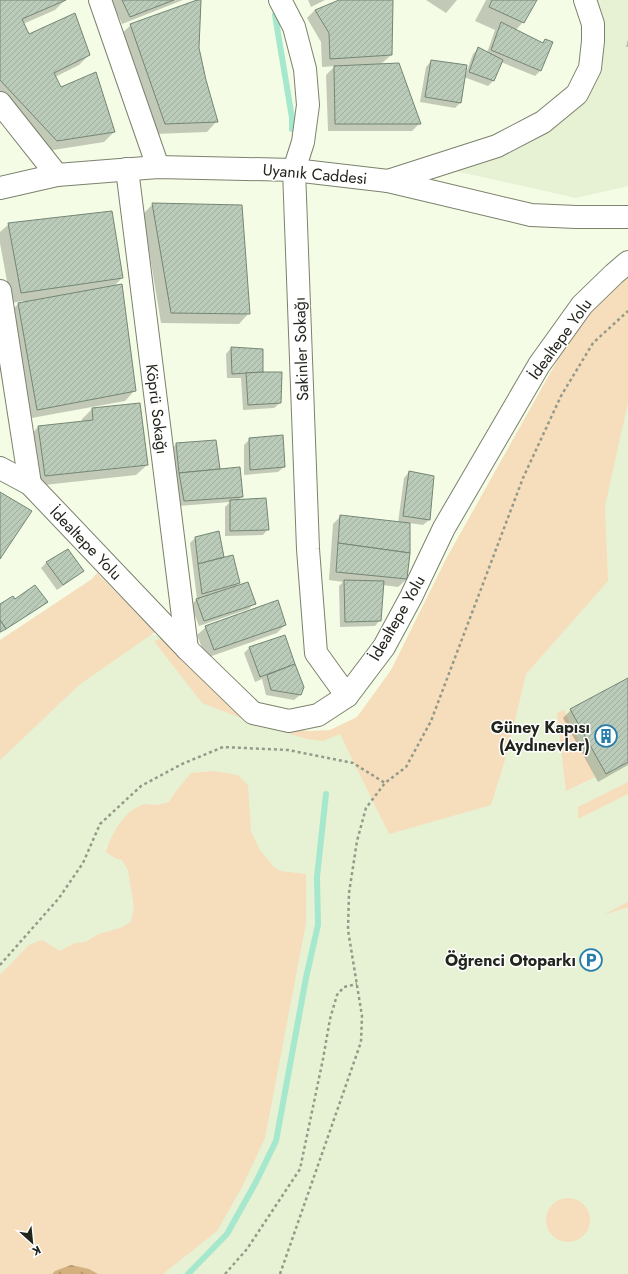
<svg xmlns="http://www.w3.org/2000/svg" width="628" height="1274" font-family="Jost,sans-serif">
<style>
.built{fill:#e7f1d3}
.grass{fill:#f6ddbb}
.forest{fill:url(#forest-firs)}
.shadow{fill:#0003}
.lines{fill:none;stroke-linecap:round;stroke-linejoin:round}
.stream{stroke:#a5e8cd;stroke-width:6}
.building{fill:url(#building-hatch);stroke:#758675}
.street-casing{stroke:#7b826d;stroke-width:24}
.secondary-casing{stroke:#7b826d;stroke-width:24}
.path{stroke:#949a89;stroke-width:2.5;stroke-dasharray:3 3;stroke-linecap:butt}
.street{stroke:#fff;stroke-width:22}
.secondary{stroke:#fff;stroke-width:22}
.labels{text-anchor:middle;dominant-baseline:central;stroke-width:3;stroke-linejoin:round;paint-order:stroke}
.street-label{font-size:16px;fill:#22251c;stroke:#fff}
.poi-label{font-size:16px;font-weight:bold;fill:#22251c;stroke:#fff;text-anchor:end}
</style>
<defs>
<pattern id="forest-firs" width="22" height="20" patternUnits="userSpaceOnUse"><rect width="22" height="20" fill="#d3b07e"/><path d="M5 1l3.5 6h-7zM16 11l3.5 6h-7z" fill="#b5976c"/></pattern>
<pattern id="building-hatch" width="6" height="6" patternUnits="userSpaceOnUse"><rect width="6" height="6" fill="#bacbb9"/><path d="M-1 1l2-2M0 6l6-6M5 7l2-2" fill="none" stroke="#a0ae9e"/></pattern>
</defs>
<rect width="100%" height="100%" fill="#f4fce5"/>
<g class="built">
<polygon points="593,0 628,0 628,186 576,198 446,169 575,103"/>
<polygon points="628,298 628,1274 0,1274 0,644 147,634 168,637 307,739 363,719"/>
</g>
<g class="grass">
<polygon points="628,273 628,402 605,506 608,581 526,674 508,750 491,805 389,834 340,734 323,741 307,739 252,722 202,703 154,641 168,637 268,722 307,731 330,730 357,717 391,670 446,559 567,343 592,308"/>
<polygon points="97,573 155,632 79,685 0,760 0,640 92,579"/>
<polygon points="564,710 595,777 566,791 557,713"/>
<path d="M214 771 238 775 248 785 251 832 260 850 273 866 280 871 306 874V923L265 1138 243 1185 217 1231 163 1274H98L89 1269 55 1271 52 1274H0V975L29 945 42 940 60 951 75 943 85 942 99 934 120 928 131 922 134 907 128 870 122 860 115 858 106 852C112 833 124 810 145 804 148 804 151 805 154 805 159 805 164 803 169 802L174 794 191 773Z"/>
<polygon points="628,782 628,794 578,819 578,807"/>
<polygon points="628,902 628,907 603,915"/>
<circle cx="568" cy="1220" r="22"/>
</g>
<polygon class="forest" points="71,1265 89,1269 98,1274 52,1274 55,1271"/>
<g class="shadow">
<polygon points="0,0 65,0 55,10 23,24 28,35 89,55 79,65 55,77 60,88 114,132 104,142 47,151 0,101"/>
<polygon points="111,0 183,0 122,24"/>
<polygon points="308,0 325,0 311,7"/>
<polygon points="342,0 392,0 391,55 380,65 420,123 412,131 328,131 326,75 335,66 322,67 321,42 307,18 315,10"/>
<polygon points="426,0 457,0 446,13"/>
<polygon points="486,0 536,0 523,22 516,30 542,43 545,40 552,42 540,71 535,76 501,62 493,81 488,86 464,77 460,103 455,108 420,102 426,67 431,61 466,73 473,54 478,49 487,53 495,30 475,21"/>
<polygon points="131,25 198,48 205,81 217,121 207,132 154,134 120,35"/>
<polygon points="628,39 628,47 626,47"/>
<polygon points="153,204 249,313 239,324 161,323 143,214"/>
<polygon points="9,224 122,278 114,286 135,390 125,401 26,419 8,314 18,304 23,303 23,301 11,303 0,243 0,232"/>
<polygon points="231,348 263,373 280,403 274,408 243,410 241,378 227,378 226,354"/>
<polygon points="92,409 147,465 136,475 35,486 28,438 38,427 82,422 82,419"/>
<polygon points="250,439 284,467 278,472 244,475 244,445"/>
<polygon points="176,444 219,470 242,496 238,501 268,529 263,535 225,536 225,507 230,502 178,506 171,450"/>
<polygon points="409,472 429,520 423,525 409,523 407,579 398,587 383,585 380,620 375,626 340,627 339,586 343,582 329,580 333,524 341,516 398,523 404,478"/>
<polygon points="218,532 223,558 239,583 234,588 254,603 249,609 199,626 191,605 197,599 190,543 195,538"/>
<polygon points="68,550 82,571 77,576 57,590 41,568 46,563"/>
<polygon points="14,600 46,602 41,607 0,633 0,605"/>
<polygon points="285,625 277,633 206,658 197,635 206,627"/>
<polygon points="284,636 303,687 300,695 294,700 266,695 262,679 255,682 244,653 250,647"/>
<polygon points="628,679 628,765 598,782 563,718 571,710"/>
</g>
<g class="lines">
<g class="stream">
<polyline points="275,15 292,118 292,129"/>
<polyline points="188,1274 227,1234 256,1182 276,1141 306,978 318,925 317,877 326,794"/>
</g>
</g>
<g class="building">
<polygon points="0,0 66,0 22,19 29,34 75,13 90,55 54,73 61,87 96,72 115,132 57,141 0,80"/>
<polygon points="122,0 174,0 130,17"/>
<polygon points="197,0 201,0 199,48 206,80 218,122 165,124 130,24"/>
<polygon points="339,0 393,0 392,55 330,59 329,33 315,10"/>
<polygon points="492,0 537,0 524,23 489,7"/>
<polygon points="501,22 543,43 545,39 553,42 541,71 491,50"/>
<polygon points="478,47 503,60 494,81 469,72"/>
<polygon points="431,60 467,65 461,103 425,97"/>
<polygon points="399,63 421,124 335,124 334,66"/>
<polygon points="152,203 242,205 250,314 171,313"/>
<polygon points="112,211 123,278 21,293 8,223"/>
<polygon points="122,284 136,391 37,410 18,303"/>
<polygon points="231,347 263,349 263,372 232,374"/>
<polygon points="263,372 282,372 281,403 248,405 246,373"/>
<polygon points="140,403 148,465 45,476 38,426 93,420 92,408"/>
<polygon points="283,435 285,467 250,470 249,438"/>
<polygon points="216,440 220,469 179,473 176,443"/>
<polygon points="240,467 243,497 184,501 179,473"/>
<polygon points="409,471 434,476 430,520 403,516"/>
<polygon points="0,492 32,511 0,559"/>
<polygon points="266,498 269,530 230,531 230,500"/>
<polygon points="340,515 410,523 410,553 338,543"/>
<polygon points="219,531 224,557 198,564 195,537"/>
<polygon points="338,543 410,553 407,579 336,572"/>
<polygon points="68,549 84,571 63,585 46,562"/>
<polygon points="233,555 240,583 202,594 198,564"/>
<polygon points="344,580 384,581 381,621 345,622"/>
<polygon points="248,582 256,604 204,621 196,599"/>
<polygon points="35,585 48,602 6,629 0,620 0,604 13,596 15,599"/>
<polygon points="278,600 286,625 214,650 205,626"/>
<polygon points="0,620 6,629 0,632"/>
<polygon points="285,635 295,664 260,677 249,647"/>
<polygon points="295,664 304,687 301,695 271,690 267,675"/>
<polygon points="628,678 628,762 606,774 570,709"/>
</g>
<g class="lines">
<g class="street-casing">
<g id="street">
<polyline points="100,0 158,167"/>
<polyline points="280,0 294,27 305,69 308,105 303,142 294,170 308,549 316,653 347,696"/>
<polyline points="0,103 57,175"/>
<polyline points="127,169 187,649"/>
<polyline points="388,181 497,146 543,122 577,94 590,68 593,41 593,24 585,0"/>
<polyline points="0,188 57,175 158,167 294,170 388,181 531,215 576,217 628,217"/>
<polyline points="0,291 30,484"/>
</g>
</g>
<g class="secondary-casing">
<polyline id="secondary" points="0,468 30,484 187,649 253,713 289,721 318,715 347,696 384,647 411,597 444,528 539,365 582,305 614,274 628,262"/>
</g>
<g class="path">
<polyline points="0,965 59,898 83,863 100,824 141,786 182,764 223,747 288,750 353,763 385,783"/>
<polyline points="225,1274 247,1249 300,1169 323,1059 330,1019 337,995 344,987 357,984"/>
<polyline points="280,1274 361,1042 362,1016 348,930 349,893 357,841 366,808 385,783 406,767 431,721 523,478 561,396 593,343 628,311"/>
</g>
<use href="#street" class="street"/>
<use href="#secondary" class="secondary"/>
</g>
<defs>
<g id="building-ring" transform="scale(1.15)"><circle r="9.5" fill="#fff" stroke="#257dac" stroke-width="1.5"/><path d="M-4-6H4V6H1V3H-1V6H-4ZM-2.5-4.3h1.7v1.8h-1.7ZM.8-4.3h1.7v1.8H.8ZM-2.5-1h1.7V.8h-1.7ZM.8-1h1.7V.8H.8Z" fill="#257dac"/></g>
<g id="parking-ring" transform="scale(1.15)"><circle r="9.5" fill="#fff" stroke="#257dac" stroke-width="1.5"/><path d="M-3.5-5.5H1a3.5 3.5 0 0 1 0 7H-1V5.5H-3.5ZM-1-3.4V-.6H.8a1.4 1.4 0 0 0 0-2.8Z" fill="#257dac"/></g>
</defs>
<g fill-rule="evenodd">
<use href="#building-ring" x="606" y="736"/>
<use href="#parking-ring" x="591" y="960"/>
</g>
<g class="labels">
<g class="street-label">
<text transform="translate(315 174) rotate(5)">Uyanık Caddesi</text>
<text transform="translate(560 339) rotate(-54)">İdealtepe Yolu</text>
<text transform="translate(301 349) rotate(-92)">Sakinler Sokağı</text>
<text transform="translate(157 409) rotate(83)">Köprü Sokağı</text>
<text transform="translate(86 543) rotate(46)">İdealtepe Yolu</text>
<text transform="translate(397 618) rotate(-60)">İdealtepe Yolu</text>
</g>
<g class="poi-label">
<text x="590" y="727">Güney Kapısı<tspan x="590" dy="18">(Aydınevler)</tspan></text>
<text x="576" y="960">Öğrenci Otoparkı</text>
</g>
</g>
<g transform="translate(32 1242) rotate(153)" stroke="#ffffff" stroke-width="3" paint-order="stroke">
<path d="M0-3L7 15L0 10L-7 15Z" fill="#22251c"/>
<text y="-6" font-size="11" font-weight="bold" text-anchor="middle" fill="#22251c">K</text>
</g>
</svg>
